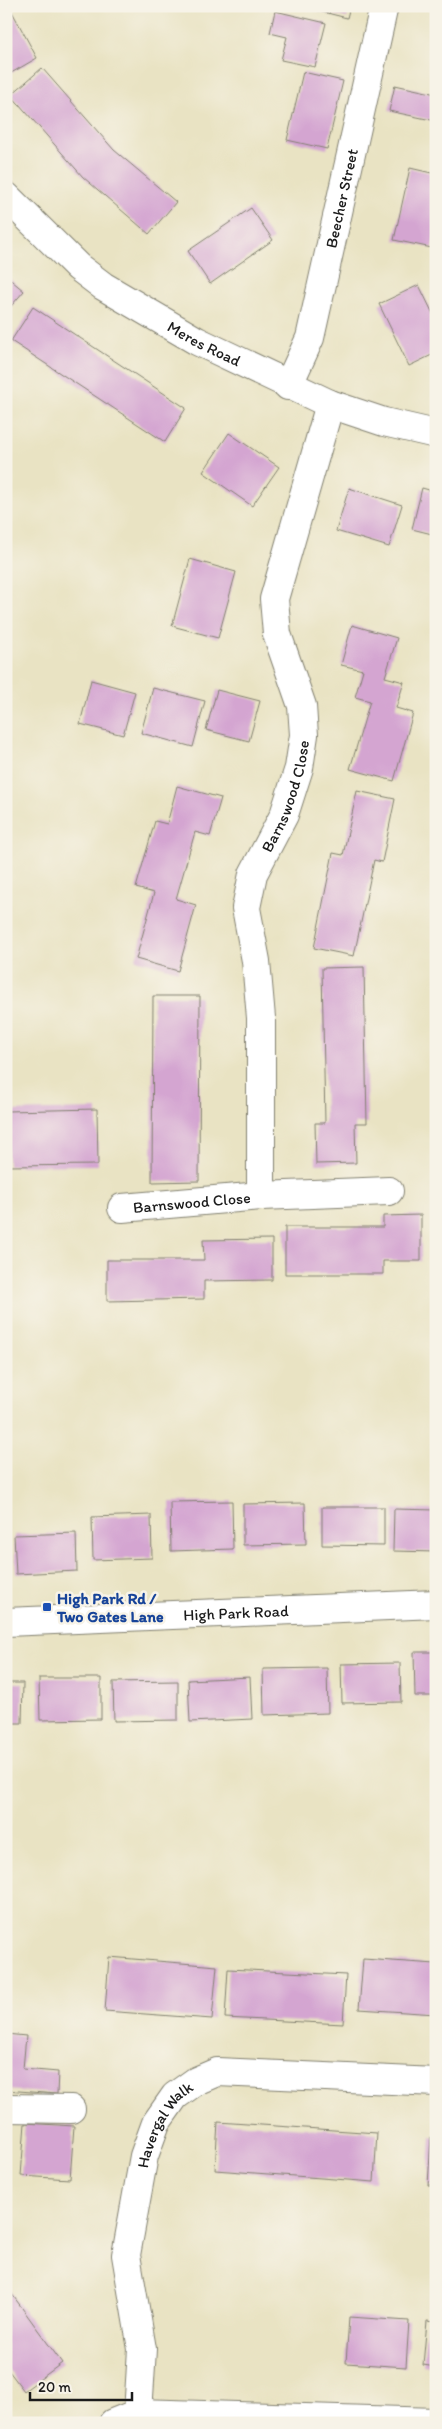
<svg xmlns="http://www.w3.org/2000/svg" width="442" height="2429" font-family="Itim,sans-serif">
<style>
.building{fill:#d4a5d1}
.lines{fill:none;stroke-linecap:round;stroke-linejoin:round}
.street-casing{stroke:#828070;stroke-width:30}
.street{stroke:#fff;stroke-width:28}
.transit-dot{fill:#1a4fb4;stroke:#f7f3e8;stroke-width:2}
.labels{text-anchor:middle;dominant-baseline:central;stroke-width:5;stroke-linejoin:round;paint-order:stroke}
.street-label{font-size:16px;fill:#1c1c1c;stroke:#f7f3e8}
.transit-label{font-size:16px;font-weight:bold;fill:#164399;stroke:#f7f3e8;text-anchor:start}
</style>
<rect width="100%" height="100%" fill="#f7f3e8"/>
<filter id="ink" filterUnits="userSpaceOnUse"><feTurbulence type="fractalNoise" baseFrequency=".02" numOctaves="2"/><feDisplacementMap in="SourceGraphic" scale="10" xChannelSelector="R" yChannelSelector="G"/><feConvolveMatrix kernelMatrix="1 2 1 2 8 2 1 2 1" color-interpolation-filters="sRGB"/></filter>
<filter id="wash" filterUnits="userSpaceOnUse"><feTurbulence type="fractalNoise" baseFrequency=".0096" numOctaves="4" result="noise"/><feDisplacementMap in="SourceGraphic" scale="20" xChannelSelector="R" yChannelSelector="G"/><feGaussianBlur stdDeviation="1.12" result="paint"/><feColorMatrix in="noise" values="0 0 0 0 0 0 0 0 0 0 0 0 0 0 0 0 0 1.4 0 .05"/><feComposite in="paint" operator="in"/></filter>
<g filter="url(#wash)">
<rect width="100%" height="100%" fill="#e9e3c3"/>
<g id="blocks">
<g class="building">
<polygon points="6,6 9,6 37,58 6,76"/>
<polygon points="299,6 350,6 347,18"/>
<polygon points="275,11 326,23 315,67 281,60 287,37 270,33"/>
<polygon points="42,68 114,150 176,202 149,234 83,177 11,95"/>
<polygon points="303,72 343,81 327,149 287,140"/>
<polygon points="395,85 436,94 436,121 389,111"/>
<polygon points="410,168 436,174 436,231 432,248 394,240"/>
<polygon points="251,208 273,240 210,284 188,251"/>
<polygon points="6,276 24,291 6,312"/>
<polygon points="419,285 436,320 436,353 409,366 379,304"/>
<polygon points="33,307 186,408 165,442 11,341"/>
<polygon points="229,433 279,467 252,506 203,472"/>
<polygon points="349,488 402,505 389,547 336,531"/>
<polygon points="422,488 436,492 436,535 412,529"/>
<polygon points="190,559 236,572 218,638 172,626"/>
<polygon points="352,625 397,638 385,677 404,682 396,708 413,713 394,781 350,769 370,701 355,697 363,670 341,665"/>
<polygon points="91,680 135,692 123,735 80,724"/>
<polygon points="153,688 205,701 193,747 141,733"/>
<polygon points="217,690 260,701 249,741 206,730"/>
<polygon points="177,786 221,798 210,836 195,832 176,899 196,905 178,971 136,959 154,893 136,888 155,821 167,824"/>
<polygon points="357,791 395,799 382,862 374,860 354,956 314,948 333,853 343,855"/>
<polygon points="364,967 367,1123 355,1123 356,1163 316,1164 315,1123 325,1123 322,968"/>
<polygon points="153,996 200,996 199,1181 152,1182"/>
<polygon points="97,1109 98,1165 8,1166 7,1111"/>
<polygon points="421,1215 421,1261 383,1261 383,1274 285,1274 285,1227 383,1227 383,1216"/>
<polygon points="272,1239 272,1280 204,1281 204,1299 107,1301 107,1260 204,1260 203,1240"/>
<polygon points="232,1501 233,1549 171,1551 170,1502"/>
<polygon points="305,1503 306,1544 243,1545 243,1504"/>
<polygon points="322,1507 384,1507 384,1546 322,1545"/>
<polygon points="394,1509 436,1510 436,1552 393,1551"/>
<polygon points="151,1515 152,1558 93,1560 92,1517"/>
<polygon points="76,1533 77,1571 16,1574 14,1535"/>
<polygon points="414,1652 436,1652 436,1696 415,1696"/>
<polygon points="400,1663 401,1702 342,1703 341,1664"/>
<polygon points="327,1668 328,1713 264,1715 263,1669"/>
<polygon points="250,1677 252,1719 190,1722 188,1680"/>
<polygon points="39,1678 101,1678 101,1719 40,1720"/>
<polygon points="178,1681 178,1720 114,1721 113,1682"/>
<polygon points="6,1683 23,1683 22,1723 6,1723"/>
<polygon points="109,1957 217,1966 212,2019 105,2011"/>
<polygon points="363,1959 436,1964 436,2014 359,2009"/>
<polygon points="228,1969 346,1975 343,2024 225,2018"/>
<polygon points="6,2034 26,2036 23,2069 58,2072 57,2094 6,2090"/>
<polygon points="218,2122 377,2133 374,2182 215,2170"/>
<polygon points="25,2123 74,2126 70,2179 21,2176"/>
<polygon points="431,2137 436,2137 436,2185 428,2185"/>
<polygon points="6,2286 62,2363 24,2391 6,2367"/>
<polygon points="349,2317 409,2321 406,2367 346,2363"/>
<polygon points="427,2321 436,2322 436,2367 423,2365"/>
</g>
</g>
</g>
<g filter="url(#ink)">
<use href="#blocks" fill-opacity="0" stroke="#828070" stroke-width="1"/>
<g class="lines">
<g class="street-casing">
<g id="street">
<path id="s1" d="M6 196 78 267 103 286 197 341 330 404 384 422 436 434"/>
<path id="s2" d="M288 386 310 338 384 6"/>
<path id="s3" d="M261 1196V1018L256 961 246 908 253 874 284 815 299 768 304 735 302 706 277 634 274 599 330 404"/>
<path id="s4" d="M122 1208 261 1196 389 1191"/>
<path id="s5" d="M6 1622 436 1604"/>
<polyline points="6,2108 71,2109"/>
<path id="s6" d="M138 2413 142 2349 126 2255 144 2156 156 2123 175 2096 196 2081 217 2072 436 2082"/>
<polyline points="113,2423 138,2413 436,2422"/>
</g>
</g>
<use href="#street" class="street"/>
</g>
</g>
<rect class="transit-dot" x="42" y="1602" width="10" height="10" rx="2.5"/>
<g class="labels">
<g class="street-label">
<text stroke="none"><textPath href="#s2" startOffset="196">Beecher Street</textPath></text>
<text stroke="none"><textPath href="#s1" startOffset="249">Meres Road</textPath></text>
<text stroke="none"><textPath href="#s3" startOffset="409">Barnswood Close</textPath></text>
<text stroke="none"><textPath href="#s4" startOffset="70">Barnswood Close</textPath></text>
<text stroke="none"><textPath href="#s5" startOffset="230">High Park Road</textPath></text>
<text stroke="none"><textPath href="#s6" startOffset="298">Havergal Walk</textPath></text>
</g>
<g class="transit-label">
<text x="57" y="1598">High Park Rd /<tspan x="57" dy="18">Two Gates Lane</tspan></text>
</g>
</g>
<rect width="442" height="2429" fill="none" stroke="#f7f3e8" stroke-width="25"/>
<path d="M30 2392v8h102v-8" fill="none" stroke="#1c1c1c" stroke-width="2.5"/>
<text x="38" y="2392" font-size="15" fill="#1c1c1c" stroke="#f7f3e8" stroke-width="4" paint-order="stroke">20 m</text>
</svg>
